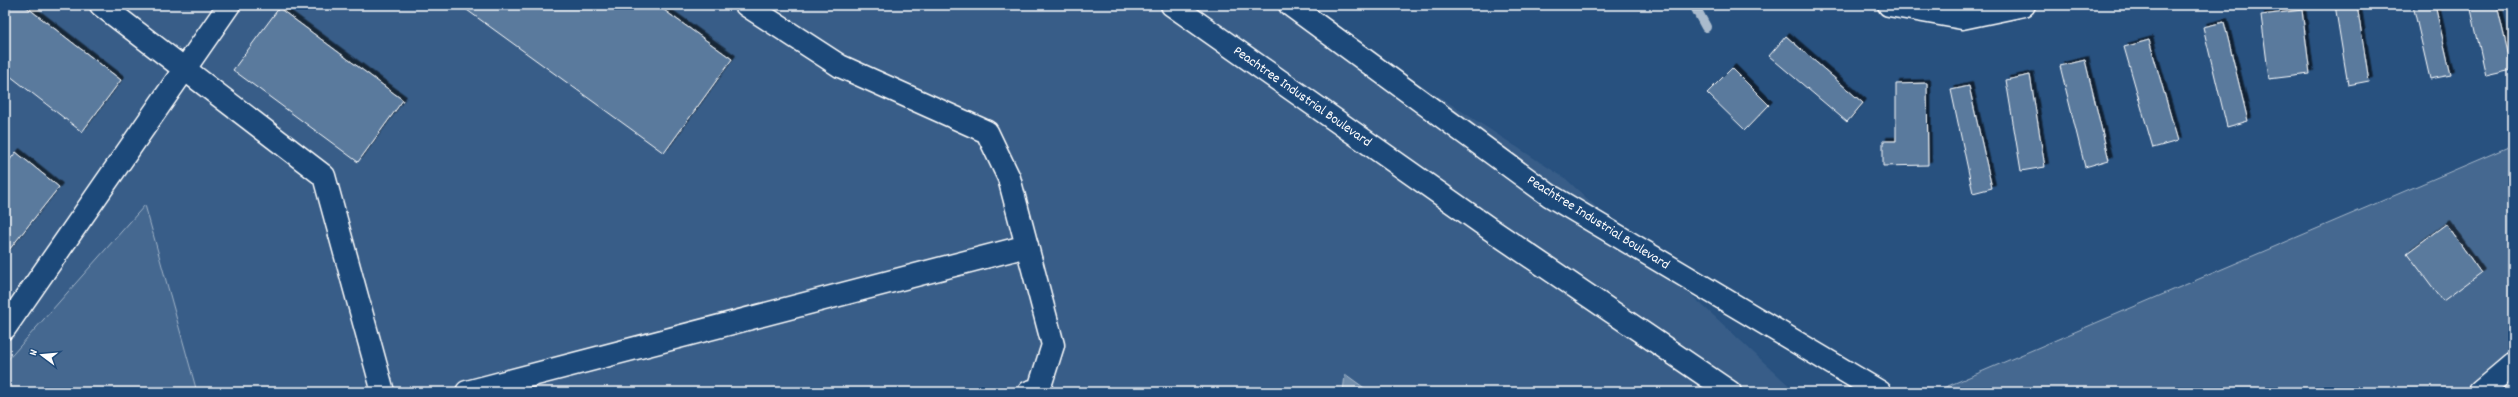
<svg xmlns="http://www.w3.org/2000/svg" width="2518" height="397" font-family="Dekko,sans-serif">
<style>
.built{fill:#375d88}
.green{fill:#446890;stroke:#a2b4c8}
.water{fill:#718dab;stroke:#aabbcd}
.lines{fill:none;stroke-linecap:round;stroke-linejoin:round}
.stream{stroke:#aabbcd;stroke-width:10}
.building{fill:#5a7a9d;stroke:#fff;filter:url(#shadow)}
.minor-casing{stroke:#fff;stroke-width:25}
.primary-casing{stroke:#fff;stroke-width:25}
.minor{stroke:#1f4a7a;stroke-width:22}
.primary{stroke:#1f4a7a;stroke-width:22}
.labels{text-anchor:middle;dominant-baseline:central;stroke-width:3.5;stroke-linejoin:round;paint-order:stroke}
.street-label{font-size:14px;fill:#fff;stroke:#1f4a7a}
</style>
<defs>
<filter id="shadow"><feDropShadow dx="3.5" dy="-3.5" stdDeviation="0" flood-color="#0009"/></filter>
</defs>
<rect width="100%" height="100%" fill="#28517f"/>
<filter id="ink" filterUnits="userSpaceOnUse"><feTurbulence type="fractalNoise" baseFrequency=".025" numOctaves="2"/><feDisplacementMap in="SourceGraphic" scale="8" xChannelSelector="R" yChannelSelector="G"/><feConvolveMatrix kernelMatrix="1 2 1 2 8 2 1 2 1" color-interpolation-filters="sRGB"/></filter>
<g filter="url(#ink)">
<polygon class="built" points="5,5 1298,5 1566,179 1796,392 197,392 145,205 5,363"/>
<g class="green">
<polygon points="2513,145 2513,392 1934,392"/>
<polygon points="145,205 197,392 5,392 5,363"/>
</g>
<polygon class="water" points="1345,374 1370,392 1343,392"/>
<g class="lines">
<polyline class="stream" points="1694,5 1706,27"/>
</g>
<g class="building">
<polygon points="5,5 24,5 121,80 82,132 5,72"/>
<polygon points="460,5 657,5 732,59 664,153"/>
<polygon points="2335,5 2357,5 2369,81 2348,85"/>
<polygon points="2413,5 2435,5 2451,75 2430,79"/>
<polygon points="2470,5 2497,5 2512,70 2486,76"/>
<polygon points="279,8 403,100 358,162 233,70"/>
<polygon points="2302,10 2310,74 2269,79 2261,15"/>
<polygon points="2224,22 2248,121 2227,127 2203,27"/>
<polygon points="1786,36 1863,103 1847,122 1769,56"/>
<polygon points="2149,40 2178,141 2153,148 2124,47"/>
<polygon points="2085,60 2109,160 2085,167 2060,66"/>
<polygon points="1732,68 1769,105 1745,130 1707,93"/>
<polygon points="2030,75 2045,167 2021,171 2006,80"/>
<polygon points="1927,83 1928,165 1883,166 1883,141 1896,141 1896,84"/>
<polygon points="1969,86 1992,188 1973,193 1951,90"/>
<polygon points="16,152 59,187 5,255 5,166"/>
<polygon points="2446,224 2481,273 2443,301 2407,253"/>
</g>
<g class="lines">
<g class="minor-casing">
<g id="minor">
<polyline points="101,5 324,176 383,392"/>
<polyline points="746,5 840,66 987,132 1009,178 1053,345 1039,389 1029,392"/>
<polyline points="1889,5 1962,18 2024,5"/>
<polyline points="5,328 229,5"/>
<polyline points="467,392 1027,246"/>
<polyline points="2480,392 2513,364"/>
</g>
</g>
<g class="primary-casing">
<g id="primary">
<polyline points="1172,5 1490,229 1730,392"/>
<polyline points="1290,5 1549,195 1880,392"/>
</g>
</g>
<use href="#minor" class="minor"/>
<use href="#primary" class="primary"/>
</g>
</g>
<g class="labels">
<g class="street-label">
<text transform="translate(1302 97) rotate(35)">Peachtree Industrial Boulevard</text>
<text transform="translate(1598 223) rotate(32)">Peachtree Industrial Boulevard</text>
</g>
</g>
<rect width="2518" height="397" fill="none" stroke="#1f4a7a" stroke-width="20"/>
<rect x="10" y="10" width="2498" height="377" fill="none" stroke="#fff" stroke-width="1.5" filter="url(#ink)"/>
<g transform="translate(42 355) rotate(286)" stroke="#1f4a7a" stroke-width="3" paint-order="stroke">
<path d="M0-3L7 15L0 10L-7 15Z" fill="#ffffff"/>
<text y="-6" font-size="11" font-weight="bold" text-anchor="middle" fill="#ffffff">N</text>
</g>
</svg>
